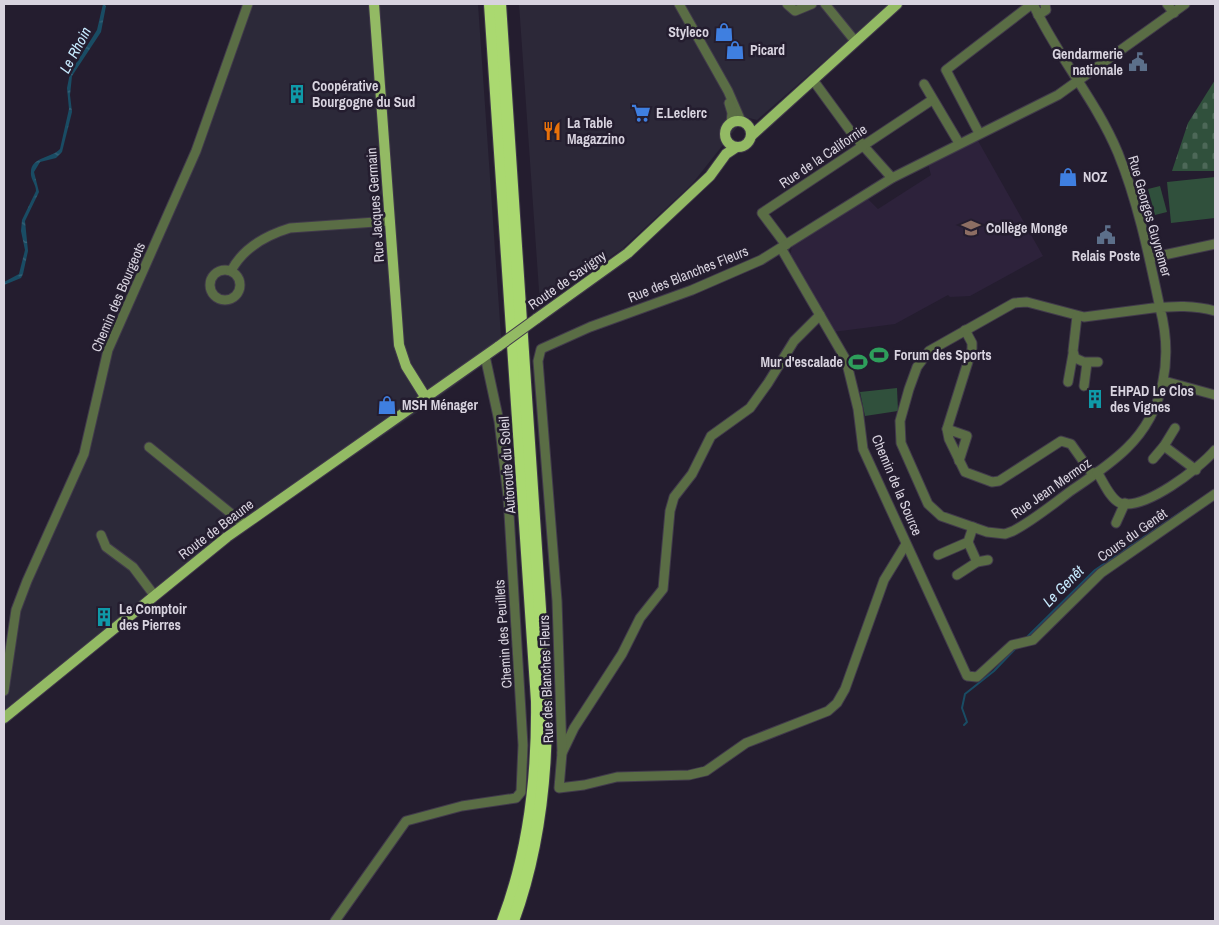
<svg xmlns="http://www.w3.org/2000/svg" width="1219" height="925" font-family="'Archivo Narrow',sans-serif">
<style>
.commercial{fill:#2c2838}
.industrial{fill:#2c2939}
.built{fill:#2d223b}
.cemetery{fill:url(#cemetery-stones)}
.pitch{fill:#30503c}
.water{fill:url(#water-ripples)}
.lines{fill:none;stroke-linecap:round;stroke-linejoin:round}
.stream{stroke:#194c64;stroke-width:2}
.minor-casing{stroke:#413a4b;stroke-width:11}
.major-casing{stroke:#413a4b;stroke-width:12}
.highway-casing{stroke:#413a4b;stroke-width:14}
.minor{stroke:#5a6d45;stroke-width:9}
.major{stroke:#93ba64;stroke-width:10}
.highway{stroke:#aad970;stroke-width:12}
.major-bridge-casing{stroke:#413a4b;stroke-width:12;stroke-linecap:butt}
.major-bridge{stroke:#93ba64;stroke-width:10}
.labels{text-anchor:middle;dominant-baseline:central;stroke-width:5;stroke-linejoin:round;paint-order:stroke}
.poi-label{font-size:14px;font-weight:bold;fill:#d8d3df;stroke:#241d2f;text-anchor:start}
.street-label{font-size:14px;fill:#d8d3df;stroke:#241d2f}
.water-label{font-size:15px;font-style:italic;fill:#c7eafe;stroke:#241d2f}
</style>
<defs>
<pattern id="cemetery-stones" width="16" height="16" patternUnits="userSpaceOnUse" patternTransform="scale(1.25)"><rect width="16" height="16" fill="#30503c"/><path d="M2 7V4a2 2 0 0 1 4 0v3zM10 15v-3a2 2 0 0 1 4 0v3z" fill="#4d6858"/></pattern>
<pattern id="water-ripples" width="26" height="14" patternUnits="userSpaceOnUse" patternTransform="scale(1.25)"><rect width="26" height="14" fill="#194c64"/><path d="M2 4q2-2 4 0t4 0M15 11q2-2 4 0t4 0" fill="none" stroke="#3a657a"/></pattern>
</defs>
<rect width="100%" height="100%" fill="#241d2f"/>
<polygon class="commercial" points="519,4 685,4 745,117 692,184 622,249 540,305"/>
<g class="industrial">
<polygon points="246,4 478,4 502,351 428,405 246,529 159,596 4,726 4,675 12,615 82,460 104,355 181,180"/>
<polygon points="685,4 890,4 757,120 745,117"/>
</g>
<polygon class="built" points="977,139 1043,256 970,296 950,297 948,295 895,324 833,332 790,257 792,246 868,199 878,209 931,175 928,164"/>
<polygon class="cemetery" points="1215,80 1215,171 1172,171 1188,123"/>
<g class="pitch">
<polygon points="1215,177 1215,218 1171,223 1167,182"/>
<polygon points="1160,186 1167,212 1155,215 1148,189"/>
<polygon points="897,388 898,411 865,416 860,392"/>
</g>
<path class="water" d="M103 4 106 6 101 32 72 76 70 95 72 112 62 152 56 158 40 162 34 172 39 192 25 221 28 251 23 274 21 278 4 285V282L19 274 25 250 21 231 22 220 36 191C36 184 30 179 31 172 31 157 52 158 60 149L69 109 67 88 70 73 97 30Z"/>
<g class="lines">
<g class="stream">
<polyline points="1026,638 1095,570 1193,504"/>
<polyline points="964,725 967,722 962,708 965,694 994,671 1016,648"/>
</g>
<g class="minor-casing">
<g id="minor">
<polyline points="679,4 728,91 741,121"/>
<polyline points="787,4 795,11 812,4"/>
<polyline points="825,4 855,41"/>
<path d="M1033 4C1057 56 1096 100 1118 153 1138 202 1149 256 1160 308 1173 358 1165 411 1127 448 1111 464 1091 477 1072 490 1053 504 1034 520 1013 531L1005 534 987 532 941 516 928 504 901 443 900 421 909 389 917 367 929 351 1014 303 1027 302 1084 317 1153 308C1174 306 1194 305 1215 311"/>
<polyline points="1167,4 1174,13"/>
<polyline points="1038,15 1046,10 1045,4"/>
<polyline points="813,80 851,132 892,178"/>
<polyline points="924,84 959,143"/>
<polyline points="729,103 732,113 731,123"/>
<polyline points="979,133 946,70 1032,4"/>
<polyline points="786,245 762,213 932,100"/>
<polyline points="781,248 846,360 858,409 863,449 967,676 977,677 1012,645 1033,640 1101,573 1215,494"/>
<polyline points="1150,258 1215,244"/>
<circle cx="225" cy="285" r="15"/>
<path d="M231 271C243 248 267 235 290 228L390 221"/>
<polyline points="820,315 794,341 768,383 750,408 711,436 692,474 674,497 670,511 663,589 640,618 622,654 574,728 562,753 559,788 584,785 617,777 689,775 706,771 746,743 828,711 837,703 845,689 884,580 906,544"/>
<polyline points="1077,316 1073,351 1075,358 1084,362 1098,362"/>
<polyline points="965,330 972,343 972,349 947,429 949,439 965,472 992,482 999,481 1061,441 1071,444 1093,475"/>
<polyline points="1164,381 1215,395"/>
<polyline points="1068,382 1073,354"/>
<polyline points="1084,386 1087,363"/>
<polyline points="947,429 967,436 959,461"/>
<polyline points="1164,446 1196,470"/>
<polyline points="149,447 244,524"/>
<polyline points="1153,459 1164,446 1175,428"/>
<path d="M1097 472C1103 481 1110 499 1120 503 1144 511 1200 468 1215 450"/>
<polyline points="1116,523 1125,503"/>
<polyline points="101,535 106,547 133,567 154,595"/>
<polyline points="968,542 977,562"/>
<polyline points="938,555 968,542 973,527"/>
<polyline points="957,575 977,562 988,560"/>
<polyline points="4,691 16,610 27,581 84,454 108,350 196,151 248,4"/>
<polyline points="562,753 557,601 538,361 541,349 590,327 692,290 761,260 892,178 1058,95 1185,4"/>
<polyline points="335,921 406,821 462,806 516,798 521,792 523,745 508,497 499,421 485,356"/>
</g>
</g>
<g class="major-casing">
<g id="major">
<polyline points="374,4 399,345 406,366 426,398"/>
<circle cx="738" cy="134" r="13"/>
<polyline points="751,136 897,4"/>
<polyline points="536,319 628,253 710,176 726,154 735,148"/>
<polyline points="4,718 227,537 499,346"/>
</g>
</g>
<g class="highway-casing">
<g id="highway">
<path d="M490 4 537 701C538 776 530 850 503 921"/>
<path d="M500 4 546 700C547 776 539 850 513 921"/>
</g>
</g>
<use href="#minor" class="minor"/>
<use href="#major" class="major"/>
<use href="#highway" class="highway"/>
<g class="major-bridge-casing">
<polyline id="major-bridge" points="499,346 536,319"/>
</g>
<use href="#major-bridge" class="major-bridge"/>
</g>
<defs>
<g id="shop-bare" transform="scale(1.5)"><path d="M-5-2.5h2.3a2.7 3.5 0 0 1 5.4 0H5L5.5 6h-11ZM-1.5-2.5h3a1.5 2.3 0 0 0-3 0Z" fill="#3f7fe0" stroke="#241d2f" stroke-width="2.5" paint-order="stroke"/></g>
<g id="civic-bare" transform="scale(1.5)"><path d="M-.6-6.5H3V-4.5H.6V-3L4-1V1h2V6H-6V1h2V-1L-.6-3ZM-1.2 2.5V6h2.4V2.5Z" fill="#5c6f8a" stroke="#241d2f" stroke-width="2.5" paint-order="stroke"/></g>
<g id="building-bare" transform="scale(1.5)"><path d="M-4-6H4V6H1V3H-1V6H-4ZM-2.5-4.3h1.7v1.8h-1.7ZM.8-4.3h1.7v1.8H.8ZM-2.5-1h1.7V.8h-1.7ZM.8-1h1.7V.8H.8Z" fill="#0f9aa8" stroke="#241d2f" stroke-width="2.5" paint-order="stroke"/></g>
<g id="supermarket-bare" transform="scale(1.5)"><path d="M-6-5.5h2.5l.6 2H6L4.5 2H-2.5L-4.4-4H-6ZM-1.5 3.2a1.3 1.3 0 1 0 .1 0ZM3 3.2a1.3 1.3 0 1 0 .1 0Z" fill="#3f7fe0" stroke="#241d2f" stroke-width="2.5" paint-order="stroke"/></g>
<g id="restaurant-bare" transform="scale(1.5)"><path d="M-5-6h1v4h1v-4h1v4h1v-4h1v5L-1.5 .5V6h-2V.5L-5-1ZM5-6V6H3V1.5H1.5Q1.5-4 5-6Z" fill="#e8710a" stroke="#241d2f" stroke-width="2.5" paint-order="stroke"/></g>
<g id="school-bare" transform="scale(1.5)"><path d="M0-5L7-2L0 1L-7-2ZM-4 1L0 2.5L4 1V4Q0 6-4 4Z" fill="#8d6e63" stroke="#241d2f" stroke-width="2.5" paint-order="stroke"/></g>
<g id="stadium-bare" transform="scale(1.5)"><path d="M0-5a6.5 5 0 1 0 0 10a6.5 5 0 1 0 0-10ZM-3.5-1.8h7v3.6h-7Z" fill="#2e9e5b" stroke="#241d2f" stroke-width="2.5" paint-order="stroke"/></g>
</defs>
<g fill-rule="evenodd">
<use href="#shop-bare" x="724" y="32"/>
<use href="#shop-bare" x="735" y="50"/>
<use href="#civic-bare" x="1138" y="62"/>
<use href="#building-bare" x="297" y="94"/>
<use href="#supermarket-bare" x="641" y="113"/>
<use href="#restaurant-bare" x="552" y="131"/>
<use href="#shop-bare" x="1068" y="177"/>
<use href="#school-bare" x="971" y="228"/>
<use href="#civic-bare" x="1106" y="235"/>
<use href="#stadium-bare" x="879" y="355"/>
<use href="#stadium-bare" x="858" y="362"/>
<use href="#building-bare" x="1095" y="399"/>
<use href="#shop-bare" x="387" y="405"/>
<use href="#building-bare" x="104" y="617"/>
</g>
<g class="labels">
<g class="poi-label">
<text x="709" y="32" text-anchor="end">Styleco</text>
<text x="750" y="50">Picard</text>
<text x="1123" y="54" text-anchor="end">Gendarmerie<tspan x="1123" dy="16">nationale</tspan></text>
<text x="312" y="86">Coopérative<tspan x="312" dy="16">Bourgogne du Sud</tspan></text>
<text x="656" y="113">E.Leclerc</text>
<text x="567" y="123">La Table<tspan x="567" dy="16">Magazzino</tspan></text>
<text x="1083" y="177">NOZ</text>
<text x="986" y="228">Collège Monge</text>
<text x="1106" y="256" text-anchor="middle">Relais Poste</text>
<text x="894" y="355">Forum des Sports</text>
<text x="843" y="362" text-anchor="end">Mur d'escalade</text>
<text x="1110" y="391">EHPAD Le Clos<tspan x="1110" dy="16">des Vignes</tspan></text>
<text x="402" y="405">MSH Ménager</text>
<text x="119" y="609">Le Comptoir<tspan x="119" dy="16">des Pierres</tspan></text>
</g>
<g class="street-label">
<text transform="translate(823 156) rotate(-34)">Rue de la Californie</text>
<text transform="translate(375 205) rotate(-94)">Rue Jacques Germain</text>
<text transform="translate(1150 216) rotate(74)">Rue Georges Guynemer</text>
<text transform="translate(688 274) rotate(-22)">Rue des Blanches Fleurs</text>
<text transform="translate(567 280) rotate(-35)">Route de Savigny</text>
<text transform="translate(118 297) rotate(-67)">Chemin des Bourgeots</text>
<text transform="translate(507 465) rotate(-94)">Autoroute du Soleil</text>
<text transform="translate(897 485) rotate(67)">Chemin de la Source</text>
<text transform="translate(1051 488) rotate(-35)">Rue Jean Mermoz</text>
<text transform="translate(216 529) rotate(-37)">Route de Beaune</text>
<text transform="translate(1132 535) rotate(-35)">Cours du Genêt</text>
<text transform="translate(503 634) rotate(-94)">Chemin des Peuillets</text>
<text transform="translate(546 679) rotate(-92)">Rue des Blanches Fleurs</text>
</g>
<g class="water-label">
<text transform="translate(75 50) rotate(-62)">Le Rhoin</text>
<text transform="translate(1063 586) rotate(-45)">Le Genêt</text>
</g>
</g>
<rect width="1219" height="925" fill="none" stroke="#d8d3df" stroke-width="10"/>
</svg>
